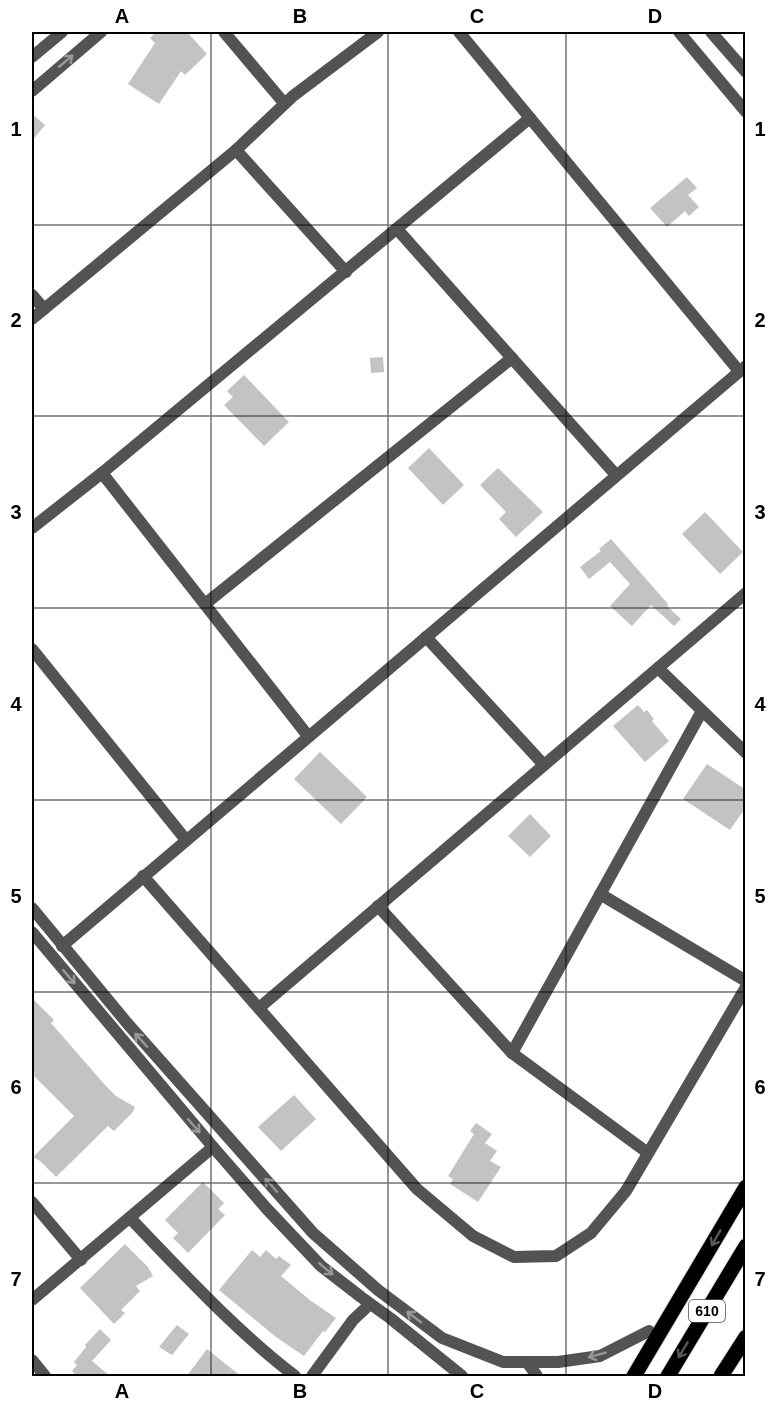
<svg xmlns="http://www.w3.org/2000/svg" width="777" height="1408" font-family="Helvetica,sans-serif">
<style>
.building{fill:#c3c3c3}
.lines{fill:none;stroke-linecap:round;stroke-linejoin:round}
.primary-casing{stroke:#dbdbdb;stroke-width:17}
.street{stroke:#535353;stroke-width:12}
.primary{stroke:#000;stroke-width:15}
.oneway{stroke:#989898}
.oneway2{stroke:#595959}
.grid{fill:none;stroke:#000;stroke-width:1.5;stroke-opacity:0.55}
.labels{text-anchor:middle;dominant-baseline:central;stroke-width:5;stroke-linejoin:round;paint-order:stroke}
.shield{fill:#fff;stroke:#4c4c4c;stroke-width:1.5}
.shield-label{font-size:14px;font-weight:bold;fill:#000}
.neatline{fill:none;stroke:#000;stroke-width:2}
.grid-label{font-size:20px;text-anchor:middle;font-weight:bold;fill:#000}
</style>
<rect width="100%" height="100%" fill="#fff"/>
<g class="building">
<polygon points="156,32 187,32 207,54 185,75 181,71 159,104 128,84 155,43 150,38"/>
<polygon points="32,114 45,125 32,141"/>
<polygon points="687,177 697,188 688,195 699,207 689,216 685,211 667,227 650,208"/>
<polygon points="383,357 384,372 371,373 370,358"/>
<polygon points="244,375 289,422 264,446 224,405 233,397 227,391"/>
<polygon points="429,448 464,485 443,505 408,468"/>
<polygon points="498,468 543,512 516,537 499,519 506,512 480,485"/>
<polygon points="705,512 743,552 720,574 682,534"/>
<polygon points="611,539 668,604 667,606 681,619 674,626 651,605 632,626 610,606 630,584 610,562 589,579 580,567 601,551 599,549"/>
<polygon points="638,705 644,712 647,710 654,719 652,721 669,741 645,762 613,726"/>
<polygon points="320,752 367,797 341,824 294,779"/>
<polygon points="707,764 746,790 746,807 730,830 683,799"/>
<polygon points="530,814 551,836 530,857 508,836"/>
<polygon points="32,998 54,1020 51,1023 105,1085 116,1096 135,1107 132,1113 114,1131 108,1126 56,1177 40,1161 33,1157 74,1116 32,1074"/>
<polygon points="294,1095 316,1119 281,1151 258,1127"/>
<polygon points="476,1123 492,1134 485,1143 497,1151 490,1161 501,1167 478,1202 450,1184 453,1179 448,1176 474,1134 470,1131"/>
<polygon points="203,1182 224,1203 218,1209 225,1215 188,1253 173,1238 178,1233 165,1220"/>
<polygon points="125,1244 148,1267 153,1276 136,1286 140,1291 121,1310 125,1313 114,1324 80,1288"/>
<polygon points="252,1250 260,1257 266,1250 276,1259 279,1256 291,1265 281,1276 311,1301 336,1318 325,1332 323,1331 304,1356 276,1337 219,1290"/>
<polygon points="177,1325 189,1334 172,1355 159,1347"/>
<polygon points="100,1329 111,1340 92,1361 111,1377 78,1377 72,1371 77,1365 74,1362 86,1347 85,1345"/>
<polygon points="207,1349 242,1377 186,1377"/>
</g>
<g class="lines">
<g class="primary-casing">
<g id="primary">
<polyline points="634,1376 746,1187"/>
<polyline points="668,1376 746,1246"/>
<polyline points="721,1376 746,1337"/>
</g>
</g>
<g class="street">
<polyline points="224,32 284,103"/>
<polyline points="459,32 739,371"/>
<polyline points="679,32 746,112"/>
<polyline points="711,32 746,72"/>
<polyline points="32,57 62,32"/>
<polyline points="32,91 101,32"/>
<polyline points="236,150 346,272"/>
<polyline points="397,229 616,475"/>
<polyline points="32,295 44,309"/>
<polyline points="32,319 236,150 293,96 378,32"/>
<polyline points="102,473 308,736"/>
<polyline points="32,528 102,473 530,118"/>
<polyline points="205,604 512,358"/>
<polyline points="426,637 544,765"/>
<polyline points="32,649 186,840"/>
<polyline points="658,668 746,753"/>
<polyline points="143,876 417,1189 473,1236 514,1257 556,1256 591,1233 626,1191 746,987"/>
<polyline points="600,894 746,981"/>
<polyline points="378,906 512,1053 648,1153"/>
<polyline points="32,908 127,1023 313,1233 378,1290 442,1338 503,1362 558,1362 600,1356 649,1331"/>
<polyline points="32,932 213,1147 267,1209 321,1266 361,1297 390,1318 462,1376"/>
<polyline points="62,946 746,366"/>
<polyline points="259,1008 746,593"/>
<polyline points="512,1053 702,711"/>
<polyline points="32,1202 81,1260"/>
<path d="M130 1218C183 1273 235 1330 295 1376"/>
<polyline points="32,1300 213,1147"/>
<polyline points="32,1360 45,1376"/>
<polyline points="527,1362 537,1376"/>
<polyline points="312,1376 353,1320 370,1304"/>
</g>
<use href="#primary" class="primary"/>
</g>
<defs><path id="oneway-shaft" d="M-6 0H5M1.5-3L5.5 0L1.5 3" fill="none" stroke-width="1.6" stroke-linecap="round" stroke-linejoin="round" transform="scale(1.5)"/></defs>
<g class="oneway">
<use href="#oneway-shaft" transform="translate(66 61) rotate(-40)"/>
<use href="#oneway-shaft" transform="translate(69 977) rotate(50)"/>
<use href="#oneway-shaft" transform="translate(141 1040) rotate(-132)"/>
<use href="#oneway-shaft" transform="translate(194 1126) rotate(49)"/>
<use href="#oneway-shaft" transform="translate(271 1185) rotate(-132)"/>
<use href="#oneway-shaft" transform="translate(326 1269) rotate(41)"/>
<use href="#oneway-shaft" transform="translate(414 1317) rotate(-143)"/>
<use href="#oneway-shaft" transform="translate(597 1355) rotate(165)"/>
</g>
<g class="oneway2">
<use href="#oneway-shaft" transform="translate(716 1238) rotate(120)"/>
<use href="#oneway-shaft" transform="translate(683 1350) rotate(121)"/>
</g>
<path class="grid" d="M211 32V1376M388 32V1376M566 32V1376M32 225H746M32 416H746M32 608H746M32 800H746M32 992H746M32 1183H746"/>
<g class="labels">
<rect class="shield" x="689" y="1300" width="36" height="22" rx="4.5"/>
<g class="shield-label">
<text x="707" y="1311">610</text>
</g>
</g>
<rect width="777" height="1408" fill="none" stroke="#ffffff" stroke-width="66"/>
<rect x="33" y="33" width="711" height="1342" class="neatline"/>
<g class="grid-label">
<text x="122" y="23">A</text>
<text x="300" y="23">B</text>
<text x="477" y="23">C</text>
<text x="655" y="23">D</text>
<text x="16" y="136">1</text>
<text x="760" y="136">1</text>
<text x="16" y="327">2</text>
<text x="760" y="327">2</text>
<text x="16" y="519">3</text>
<text x="760" y="519">3</text>
<text x="16" y="711">4</text>
<text x="760" y="711">4</text>
<text x="16" y="903">5</text>
<text x="760" y="903">5</text>
<text x="16" y="1094">6</text>
<text x="760" y="1094">6</text>
<text x="16" y="1286">7</text>
<text x="760" y="1286">7</text>
<text x="122" y="1398">A</text>
<text x="300" y="1398">B</text>
<text x="477" y="1398">C</text>
<text x="655" y="1398">D</text>
</g>
</svg>
